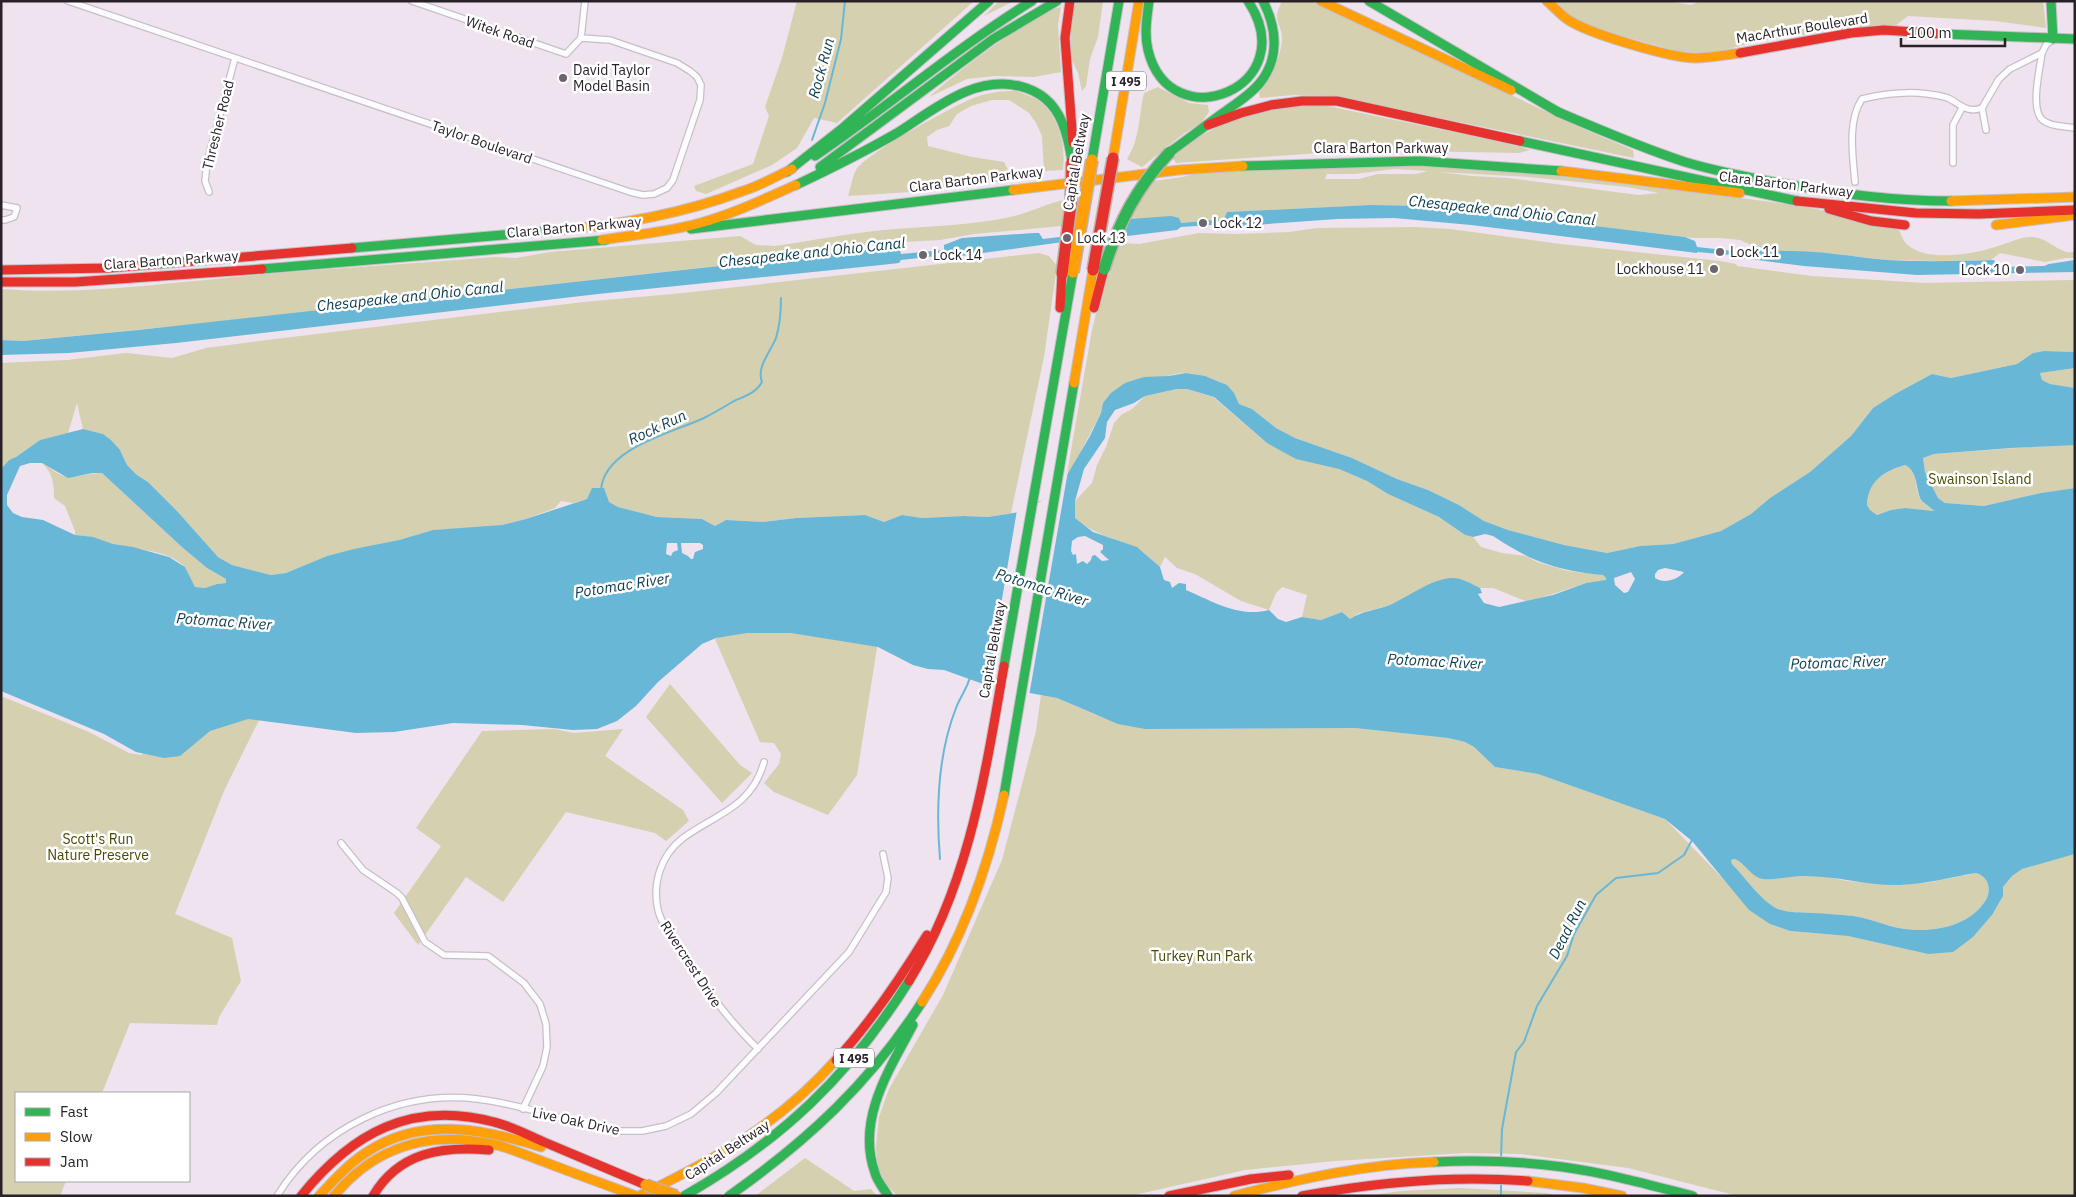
<svg xmlns="http://www.w3.org/2000/svg" width="2076" height="1197" font-family="'IBM Plex Sans',sans-serif">
<style>
.green{fill:#d4d0b0;fill-rule:evenodd}
.water{fill:#69b7d7;fill-rule:evenodd}
.pier{fill:#eee3ef}
.lines{fill:none;stroke-linecap:round;stroke-linejoin:round}
.stream{stroke:#69b7d7;stroke-width:2}
.street-casing{stroke:#c7bfc8;stroke-width:8}
.fast-casing{stroke:#c7bfc8;stroke-width:11}
.slow-casing{stroke:#c7bfc8;stroke-width:11}
.jam-casing{stroke:#c7bfc8;stroke-width:11}
.street{stroke:#fcfbfd;stroke-width:5.5}
.fast{stroke:#30b455;stroke-width:9}
.slow{stroke:#ff9f0a;stroke-width:9}
.jam{stroke:#e5322d;stroke-width:9}
.fast-bridge-casing{stroke:#bdb2af;stroke-width:14;stroke-linecap:butt}
.slow-bridge-casing{stroke:#bdb2af;stroke-width:14;stroke-linecap:butt}
.jam-bridge-casing{stroke:#bdb2af;stroke-width:14;stroke-linecap:butt}
.fast-bridge{stroke:#30b455;stroke-width:11}
.slow-bridge{stroke:#ff9f0a;stroke-width:11}
.jam-bridge{stroke:#e5322d;stroke-width:11}
.poi-dot{fill:#6d656e;stroke:#fff;stroke-width:2}
.labels{text-anchor:middle;dominant-baseline:central;stroke-width:5;stroke-linejoin:round;paint-order:stroke}
.shield{fill:#fff;stroke:#686468;stroke-width:1}
.shield-label{font-size:12px;font-weight:bold;fill:#282128}
.street-label{font-size:14px;fill:#282128;stroke:#fff}
.poi-label{font-size:14px;fill:#282128;stroke:#fff;text-anchor:start}
.park-label{font-size:14px;fill:#494a00;stroke:#fff}
.water-label{font-size:15px;font-style:italic;fill:#0a3c4d;stroke:#fff}
</style>
<rect width="100%" height="100%" fill="#eee3ef"/>
<g class="green">
<polygon points="797,1 974,1 837,123 814,118 797,148 772,165 706,194 696,191 694,186 753,164 769,116 765,107 782,58"/>
<polygon points="999,1 1014,1 984,16"/>
<polygon points="1076,1 1103,1 1098,37 1090,59 1086,86 1082,91 1078,73 1072,60 1071,50 1070,25"/>
<path d="M1282 1H1311L1579 127 1633 150 1634 158 1333 96 1294 95 1260 98 1259 93C1270 76 1281 59 1282 39 1282 21 1271 23 1282 1Z"/>
<polygon points="1553,1 1667,1 1691,5 1701,1 2043,1 2046,28 1995,21 1908,16 1896,25 1865,26 1760,41 1712,53 1681,52 1603,31 1575,19"/>
<path d="M1061 7 1058 25 1061 72 1034 77 995 76 967 79 929 97C960 70 992 46 1026 24 1037 17 1048 10 1061 7Z"/>
<path d="M1158 87 1189 103 1208 105 1209 112 1201 123 1183 134 1142 167 1127 159C1140 140 1139 114 1144 93Z"/>
<path d="M1017 91C1023 94 1030 96 1036 99 1059 114 1066 145 1063 170L1044 171 1042 136 1036 123 1029 113 1009 100H992L971 106 957 114 949 126 937 130 927 137 928 146 972 157 1004 162 1013 180 911 192 848 196C851 188 852 177 856 170 865 154 955 105 976 97 990 92 1003 91 1017 91Z"/>
<polygon points="1280,106 1327,106 1507,143 1530,150 1519,153 1361,150 1176,163 1172,157 1198,137 1223,124"/>
<path d="M1423 165C1515 170 1606 181 1698 193 1766 201 1835 208 1899 230 1902 236 1903 242 1909 246 1928 262 1974 254 1995 247 2007 244 2021 236 2032 237 2048 237 2059 255 2075 252V258H2066L2045 262 2000 253 1991 260 1938 261 1887 260 1835 254 1775 251 1762 246H1753L1740 240 1721 238H1694L1428 206 1370 205 1227 212 1225 219 1180 223 1179 218 1125 219 1148 182C1163 179 1179 179 1193 174L1279 168ZM1394 169 1428 171 1416 174H1378L1359 179H1325L1327 174H1354ZM1438 172 1529 177 1627 187 1659 193 1638 195 1508 178 1472 176Z"/>
<path d="M1064 200 1062 226 974 234 940 240 885 243 795 254 770 260 217 322 23 341 1 340V289C76 295 150 285 225 278 314 269 404 265 494 257L516 258 550 252 740 236 756 245 775 246C816 240 856 232 896 229 932 226 975 225 1010 217 1029 213 1045 204 1064 200Z"/>
<path d="M1415 227 1450 229 1561 244 1720 261 1736 264 1737 266 1812 276 1925 283 2075 280V352L2044 351 2033 353 2017 364 1951 378 1932 374 1895 394 1873 408 1851 436 1810 472 1770 498 1751 514 1721 531 1673 544 1640 546 1607 553 1564 545 1508 530 1484 521 1459 505 1428 490 1397 479 1352 458 1295 438 1276 428 1252 409 1239 404C1231 387 1223 381 1205 377 1199 376 1192 373 1186 373 1166 372 1123 395 1103 403L1101 413 1066 479 1092 330 1109 260 1122 243 1139 244 1199 233 1236 234 1289 232 1317 228Z"/>
<polygon points="1039,253 1049,256 1057,266 1044,357 1011,513 988,517 964,516 922,518 902,515 884,522 865,515 796,518 763,522 726,520 715,526 702,519 657,517 618,507 609,502 587,499 573,503 561,501 555,508 526,519 502,525 475,528 433,530 399,540 327,556 286,573 271,575 232,565 218,557 177,511 148,482 137,475 127,465 120,450 111,440 103,434 83,429 77,403 68,433 40,440 16,457 9,460 1,469 1,363 67,360 126,353 172,358 206,348 275,339 584,302 683,293"/>
<polygon points="2075,368 2075,388 2050,384 2042,380 2040,373"/>
<path d="M1177 389H1187L1213 397 1267 443 1339 469 1367 481 1388 494 1439 517 1465 535 1473 537 1481 547 1502 553 1526 556 1537 562 1568 571 1603 575 1606 578V581L1586 583 1528 602 1493 588H1480L1461 579 1387 606 1359 613 1350 619 1342 612 1321 620 1302 617 1307 595 1282 587 1276 593 1269 610 1241 601 1195 574 1177 568 1165 557 1160 567C1152 562 1144 550 1135 547 1113 538 1093 534 1075 518V501L1092 483 1097 465 1106 447 1114 423 1121 415 1132 409 1145 396Z"/>
<polygon points="2059,445 2075,445 2075,488 2041,493 1984,506 1945,503 1938,498 1925,472 1923,458 1934,454"/>
<path d="M42 463C48 466 53 471 59 474 71 480 89 473 102 473L183 548 207 568 226 579V583L217 584 205 588 195 587C191 581 188 571 184 566 167 549 135 550 113 544 100 541 89 537 75 535V531L65 506 54 498C54 484 53 473 42 463Z"/>
<path d="M1905 465C1920 471 1913 492 1922 501 1925 505 1931 507 1934 511L1905 508 1891 510 1877 515 1870 510 1867 505C1868 481 1884 471 1905 465Z"/>
<polygon points="773,626 878,641 857,775 828,815 774,792 764,783 779,764 781,754 774,743 760,742 715,639 734,631"/>
<polygon points="670,684 740,765 752,773 722,803 646,717"/>
<polygon points="1041,695 1057,698 1096,715 1145,729 1355,728 1448,738 1465,742 1474,747 1495,767 1538,774 1665,819 1732,888 1770,924 1790,931 1848,936 1928,954 1973,937 1992,915 2003,896 2003,887 2012,876 2021,869 2075,854 2075,1196 1738,1196 1628,1168 1521,1154 1465,1153 1335,1161 1245,1170 1130,1196 897,1196 885,1183 877,1164 876,1146 879,1117 889,1089 943,995 1002,860 1036,731"/>
<polygon points="1,696 89,732 129,753 142,755 147,741 180,710 259,720 224,791 175,914 232,938 241,981 219,1017 217,1025 130,1023 102,1093 16,1093 16,1181 66,1181 60,1196 1,1196"/>
<polygon points="554,729 574,733 623,729 605,756 683,810 689,821 666,841 655,833 566,812 503,902 466,877 418,945 394,913 441,846 416,828 482,731"/>
<path d="M1735 859 1766 879 1801 875 1821 876 1847 881 1900 885 1931 882 1976 873C1988 876 1992 889 1986 900 1967 930 1923 935 1890 926 1877 922 1866 918 1853 916 1839 915 1825 913 1812 913 1800 912 1789 913 1778 909 1762 902 1744 876 1732 864L1731 860Z"/>
<polygon points="805,1158 854,1191 871,1189 877,1196 755,1196"/>
<polygon points="1461,1188 1546,1193 1558,1196 1365,1196 1401,1191"/>
</g>
<g class="water">
<path d="M1370 205 1428 206 1466 210 1685 237 1695 241 1697 247 1742 252C1753 239 1771 251 1785 251 1819 250 1853 257 1887 260 1923 262 1958 261 1994 260L1997 267 2044 266 2049 264 2075 260V272L1917 275 1804 266 1742 258V256L1697 252V253L1471 225 1394 218 1337 219 1226 227 1225 224 1181 227 1177 230 1094 240 1092 238 946 258 945 255 901 260 899 263 881 265 598 294 176 343 69 353 1 355V340L23 341 138 330 899 246 901 254 944 250V245L962 238 1034 233H1039L1043 239 1091 233 1103 221 1171 216 1179 218 1181 223 1224 219 1227 212Z"/>
<path d="M2044 351 2075 352V368L2040 373 2042 380 2050 384 2075 388V445L2011 448 1934 454 1923 458 1925 472 1938 498 1945 503 1984 506 2041 493 2075 488V854L2022 869 2012 876 2003 887V896L1992 915 1973 937 1953 952 1928 954 1848 936 1790 931 1770 924 1749 910 1692 841 1665 819 1538 774 1495 767 1474 747 1465 742 1448 738 1355 728 1145 729 1118 724 1057 698 986 685 944 670 928 669 913 665 878 647 791 633H747L716 638 702 644 658 682 636 706 617 721 597 729 573 730 522 725 453 723 394 732 356 733 248 719 210 731 180 756 164 758 136 752 104 734 1 691V469L9 460 16 457 40 440 83 429 103 434 111 440 120 450 127 465 137 475 148 482 177 511 218 557 232 565 271 575 286 573 327 556 354 549 399 540 433 530 502 525 526 519 587 499 592 488H604L609 502 618 507 657 517 702 519 715 526 726 520 763 522 796 518 865 515 884 522 902 515 922 518 964 516 988 517 1020 512 1057 492 1090 436 1101 413 1103 403 1111 393 1125 383 1144 377 1169 376 1186 373 1205 376 1227 385 1234 393 1239 404 1252 409 1276 428 1295 438 1352 458 1397 479 1428 490 1459 505 1484 521 1508 530 1564 545 1607 553 1640 546 1673 544 1721 531 1751 514 1770 498 1810 472 1851 436 1873 408 1895 394 1932 374 1951 378 2017 364 2033 353ZM1177 389H1187L1214 397 1267 443 1296 459 1339 469 1367 481 1388 494 1439 517 1465 535 1473 537 1485 534 1493 536C1532 562 1556 570 1603 575L1606 578V580L1586 583 1553 595 1499 607 1484 603 1478 594 1482 593 1480 588C1472 584 1461 577 1451 578 1429 580 1410 596 1390 605 1376 610 1362 611 1350 619L1342 612 1321 620 1302 617 1286 622 1278 619 1269 610C1239 618 1212 601 1186 590V584L1179 583 1172 588 1170 582 1164 580 1160 567 1137 547 1093 532 1075 518V501L1084 469 1105 438 1107 422 1115 410 1134 403 1145 396ZM30 463H42L68 478 93 473H102L183 548 207 568 226 579V583L217 584 205 588 195 587 185 567 169 557 133 547 113 544 93 537 75 535 43 520 22 517 13 513 7 505V495L20 466ZM1905 465C1917 470 1916 487 1920 498 1922 503 1930 506 1934 511L1905 508 1891 510 1877 515 1870 510 1867 505C1868 481 1884 471 1905 465ZM1085 536 1103 545V549L1100 552 1109 560 1102 561 1095 555 1092 556 1091 560 1087 564 1083 561 1077 564 1076 554 1073 555 1071 551 1072 541 1078 537ZM667 543H677L678 550 673 552 671 556 666 554ZM681 543H700L703 545V549L695 552 693 559H691L688 556 682 553ZM1665 568 1684 572C1677 580 1664 584 1655 578V574L1658 570ZM1631 572 1635 579 1628 592 1624 593 1615 585 1614 578ZM1735 859C1744 863 1750 874 1759 878 1770 882 1793 875 1805 876 1837 876 1868 886 1900 885 1927 884 1951 877 1976 873 1988 876 1992 889 1986 900 1967 930 1923 935 1890 926 1877 922 1866 918 1853 916 1839 915 1825 913 1812 913 1800 912 1789 913 1778 909 1762 902 1744 876 1732 864L1731 860Z"/>
</g>
<g class="pier">
<polygon points="1125,217 1116,240 1060,244 1062,234 1090,231 1103,218"/>
<polygon points="1068,471 1029,696 987,688 1017,510 1038,503 1055,491"/>
</g>
<g class="lines">
<g class="stream">
<polyline points="812,140 825,103 841,39 845,1"/>
<path d="M601 490C604 448 672 433 704 418 714 413 724 407 734 401 745 396 756 393 762 382 756 367 771 351 776 338 780 325 781 312 781 298"/>
<path d="M940 859C936 811 938 754 956 708 960 697 967 689 970 677"/>
<polyline points="1501,1158 1502,1129 1516,1052 1524,1042 1537,1006 1567,956 1574,934 1596,895 1616,878 1658,873 1684,855 1692,840"/>
<polyline points="1501,1183 1501,1196"/>
</g>
<g class="street-casing">
<g id="street">
<polyline points="68,1 630,192 643,195 654,194 667,188 673,180 700,100 701,85 697,77 690,71 677,63 610,40 581,38"/>
<polyline points="412,1 566,54 581,38"/>
<polyline points="581,38 585,1"/>
<path d="M2042 53C2040 68 2029 112 2044 121 2052 127 2065 126 2075 128"/>
<polyline points="1982,108 1986,130"/>
<polyline points="1953,163 1953,125 1962,108"/>
<path d="M1855 182C1853 157 1847 121 1862 99 1883 94 1906 91 1928 94 1934 95 1944 96 1950 99 1962 106 1968 113 1982 108L1999 79 2010 69 2042 53 2046 45 2053 39"/>
<polyline points="209,192 205,181 207,163 235,58"/>
<polyline points="1,205 17,208 14,217 5,220 1,220"/>
<polyline points="341,843 363,870 397,893 402,898 425,942 444,955 488,956 524,983 540,1004 546,1024 547,1047 543,1066 523,1109"/>
<path d="M758 1049C729 1021 707 990 684 956 675 942 662 926 658 910 652 883 661 855 683 838 716 814 752 807 764 762"/>
<path d="M277 1196C319 1128 398 1090 477 1099 519 1104 568 1121 610 1131H642L666 1126 691 1114 716 1093 849 952 886 892 888 878 883 854"/>
</g>
</g>
<g class="fast-casing">
<g id="fast">
<path d="M1149 1C1147 17 1144 34 1148 50 1170 141 1305 87 1248 1"/>
<polyline points="1369,1 1558,112"/>
<polyline points="2051,1 2053,39"/>
<polyline points="1943,34 2075,39"/>
<path d="M1558 112C1600 130 1642 148 1685 162 1718 172 1752 178 1785 184 1842 194 1893 201 1951 201"/>
<polyline points="1520,141 1797,201"/>
<path d="M1170 152C1188 139 1205 126 1223 113 1235 104 1249 96 1259 84 1280 59 1277 28 1263 1"/>
<path d="M815 156C889 106 956 48 1032 1"/>
<polyline points="1092,160 1119,1"/>
<polyline points="1243,166 1419,161 1561,171"/>
<polyline points="820,167 993,39 1057,1"/>
<polyline points="787,172 844,127 989,1"/>
<path d="M796 185C830 169 864 152 897 133 919 119 941 102 965 92 1001 77 1045 82 1062 122 1067 134 1070 148 1072 162"/>
<polyline points="691,229 1013,190"/>
<polyline points="352,248 549,231"/>
<polyline points="262,269 606,240"/>
<polyline points="1004,666 1073,272"/>
<polyline points="1004,795 1074,383"/>
<path d="M1434 1162C1477 1160 1520 1161 1563 1167 1607 1173 1650 1185 1693 1196"/>
<path d="M684 1196C781 1141 850 1075 909 981"/>
<path d="M729 1196C807 1141 870 1083 922 1002"/>
<path d="M888 1196C884 1189 877 1181 875 1173 856 1120 889 1070 913 1025"/>
</g>
</g>
<g class="slow-casing">
<g id="slow">
<polyline points="1321,1 1511,90"/>
<path d="M1547 1C1554 7 1560 14 1567 19 1586 33 1671 58 1695 58 1710 58 1725 55 1740 53"/>
<polyline points="1113,158 1139,1"/>
<polyline points="1561,171 1740,193"/>
<polyline points="1013,190 1179,170 1243,166"/>
<polyline points="1951,201 2075,197"/>
<polyline points="1996,225 2075,215"/>
<path d="M549 231C614 226 682 214 743 191 760 186 776 176 792 169"/>
<path d="M602 240C635 235 668 232 700 223 733 214 764 199 796 185"/>
<polyline points="1074,383 1093,270"/>
<path d="M922 1002C963 939 988 868 1004 795"/>
<polyline points="1528,1181 1583,1188 1622,1196"/>
<path d="M319 1196C334 1180 348 1164 367 1152 420 1116 484 1129 541 1147"/>
<path d="M334 1196C376 1145 432 1130 496 1145 514 1149 532 1158 550 1164 578 1175 607 1185 636 1196"/>
<path d="M639 1196C717 1158 777 1126 836 1060"/>
<path d="M1234 1196C1299 1179 1366 1164 1434 1162"/>
</g>
</g>
<g class="jam-casing">
<g id="jam">
<polyline points="1070,1 1065,38 1073,143"/>
<polyline points="1740,53 1851,33 1884,30 1943,34"/>
<polyline points="1208,125 1241,113 1271,105 1302,101 1337,101 1520,141"/>
<polyline points="1797,201 1916,213 1979,214 2075,210"/>
<polyline points="1829,209 1871,221 1905,225"/>
<polyline points="1,270 109,268 352,248"/>
<polyline points="1,282 75,282 262,269"/>
<polyline points="1060,308 1062,274"/>
<polyline points="1094,308 1104,269"/>
<path d="M909 981C969 885 985 775 1004 666"/>
<path d="M836 1060C871 1022 900 979 927 935"/>
<path d="M301 1196C352 1133 411 1100 494 1122 511 1126 528 1135 544 1142 578 1156 612 1171 646 1185"/>
<path d="M373 1196C399 1152 442 1146 489 1150"/>
<polyline points="1169,1196 1251,1179 1289,1175"/>
<path d="M1302 1196C1377 1182 1451 1175 1528 1181"/>
</g>
</g>
<use href="#street" class="street"/>
<use href="#fast" class="fast"/>
<use href="#slow" class="slow"/>
<use href="#jam" class="jam"/>
<g class="fast-bridge-casing">
<path id="fast-bridge" d="M1104 269C1119 222 1136 188 1170 152"/>
</g>
<g class="slow-bridge-casing">
<g id="slow-bridge">
<polyline points="1073,272 1092,160"/>
<polyline points="646,1185 676,1196"/>
</g>
</g>
<g class="jam-bridge-casing">
<g id="jam-bridge">
<polyline points="1093,270 1113,158"/>
<polyline points="1062,274 1071,204 1072,162"/>
</g>
</g>
<use href="#fast-bridge" class="fast-bridge"/>
<use href="#slow-bridge" class="slow-bridge"/>
<use href="#jam-bridge" class="jam-bridge"/>
</g>
<g class="poi-dot">
<circle cx="563" cy="78" r="5"/>
<circle cx="1203" cy="223" r="5"/>
<circle cx="1067" cy="238" r="5"/>
<circle cx="1720" cy="252" r="5"/>
<circle cx="923" cy="255" r="5"/>
<circle cx="1714" cy="269" r="5"/>
<circle cx="2020" cy="270" r="5"/>
</g>
<g class="labels">
<g class="shield">
<rect x="1106" y="71.5" width="40" height="19" rx="4"/>
<rect x="834" y="1048.5" width="40" height="19" rx="4"/>
</g>
<g class="shield-label">
<text x="1126" y="81">I 495</text>
<text x="854" y="1058">I 495</text>
</g>
<g class="street-label">
<text transform="translate(1802 28) rotate(-9)">MacArthur Boulevard</text>
<text transform="translate(500 32) rotate(19)">Witek Road</text>
<text transform="translate(218 125) rotate(-76)">Thresher Road</text>
<text transform="translate(482 142) rotate(19)">Taylor Boulevard</text>
<text x="1381" y="148">Clara Barton Parkway</text>
<text transform="translate(1076 162) rotate(-80)">Capital Beltway</text>
<text transform="translate(976 179) rotate(-7)">Clara Barton Parkway</text>
<text transform="translate(1786 184) rotate(7)">Clara Barton Parkway</text>
<text transform="translate(574 227) rotate(-5)">Clara Barton Parkway</text>
<text transform="translate(171 260) rotate(-4)">Clara Barton Parkway</text>
<text transform="translate(992 650) rotate(-80)">Capital Beltway</text>
<text transform="translate(691 964) rotate(57)">Rivercrest Drive</text>
<text transform="translate(576 1121) rotate(12)">Live Oak Drive</text>
<text transform="translate(727 1150) rotate(-33)">Capital Beltway</text>
</g>
<g class="poi-label">
<text x="573" y="70">David Taylor<tspan x="573" dy="16">Model Basin</tspan></text>
<text x="1213" y="223">Lock 12</text>
<text x="1077" y="238">Lock 13</text>
<text x="1730" y="252">Lock 11</text>
<text x="933" y="255">Lock 14</text>
<text x="1704" y="269" text-anchor="end">Lockhouse 11</text>
<text x="2010" y="270" text-anchor="end">Lock 10</text>
</g>
<g class="park-label">
<text x="1980" y="479">Swainson Island</text>
<text x="98" y="839">Scott's Run<tspan x="98" dy="16">Nature Preserve</tspan></text>
<text x="1202" y="956">Turkey Run Park</text>
</g>
<g class="water-label">
<text transform="translate(821 68) rotate(-75)">Rock Run</text>
<text transform="translate(1502 210) rotate(6)">Chesapeake and Ohio Canal</text>
<text transform="translate(812 252) rotate(-6)">Chesapeake and Ohio Canal</text>
<text transform="translate(410 296) rotate(-6)">Chesapeake and Ohio Canal</text>
<text transform="translate(657 427) rotate(-25)">Rock Run</text>
<text transform="translate(622 585) rotate(-9)">Potomac River</text>
<text transform="translate(1042 587) rotate(17)">Potomac River</text>
<text transform="translate(224 621) rotate(4)">Potomac River</text>
<text transform="translate(1435 661) rotate(3)">Potomac River</text>
<text transform="translate(1838 662) rotate(-2)">Potomac River</text>
<text transform="translate(1567 929) rotate(-63)">Dead Run</text>
</g>
</g>
<rect width="2076" height="1197" fill="none" stroke="#282128" stroke-width="5"/>
<rect x="15" y="1092" width="175" height="90" fill="#ffffff" stroke="#a9a6a9"/>
<rect x="25" y="1108" width="25" height="8" fill="#30b455" stroke="#a9a6a9"/>
<text x="60" y="1117" font-size="15" fill="#282128">Fast</text>
<rect x="25" y="1133" width="25" height="8" fill="#ff9f0a" stroke="#a9a6a9"/>
<text x="60" y="1142" font-size="15" fill="#282128">Slow</text>
<rect x="25" y="1158" width="25" height="8" fill="#e5322d" stroke="#a9a6a9"/>
<text x="60" y="1167" font-size="15" fill="#282128">Jam</text>
<path d="M1901 38v8h104v-8" fill="none" stroke="#282128" stroke-width="2.5"/>
<text x="1908" y="38" font-size="15" fill="#282128" stroke="#ffffff" stroke-width="4" paint-order="stroke">100 m</text>
</svg>
